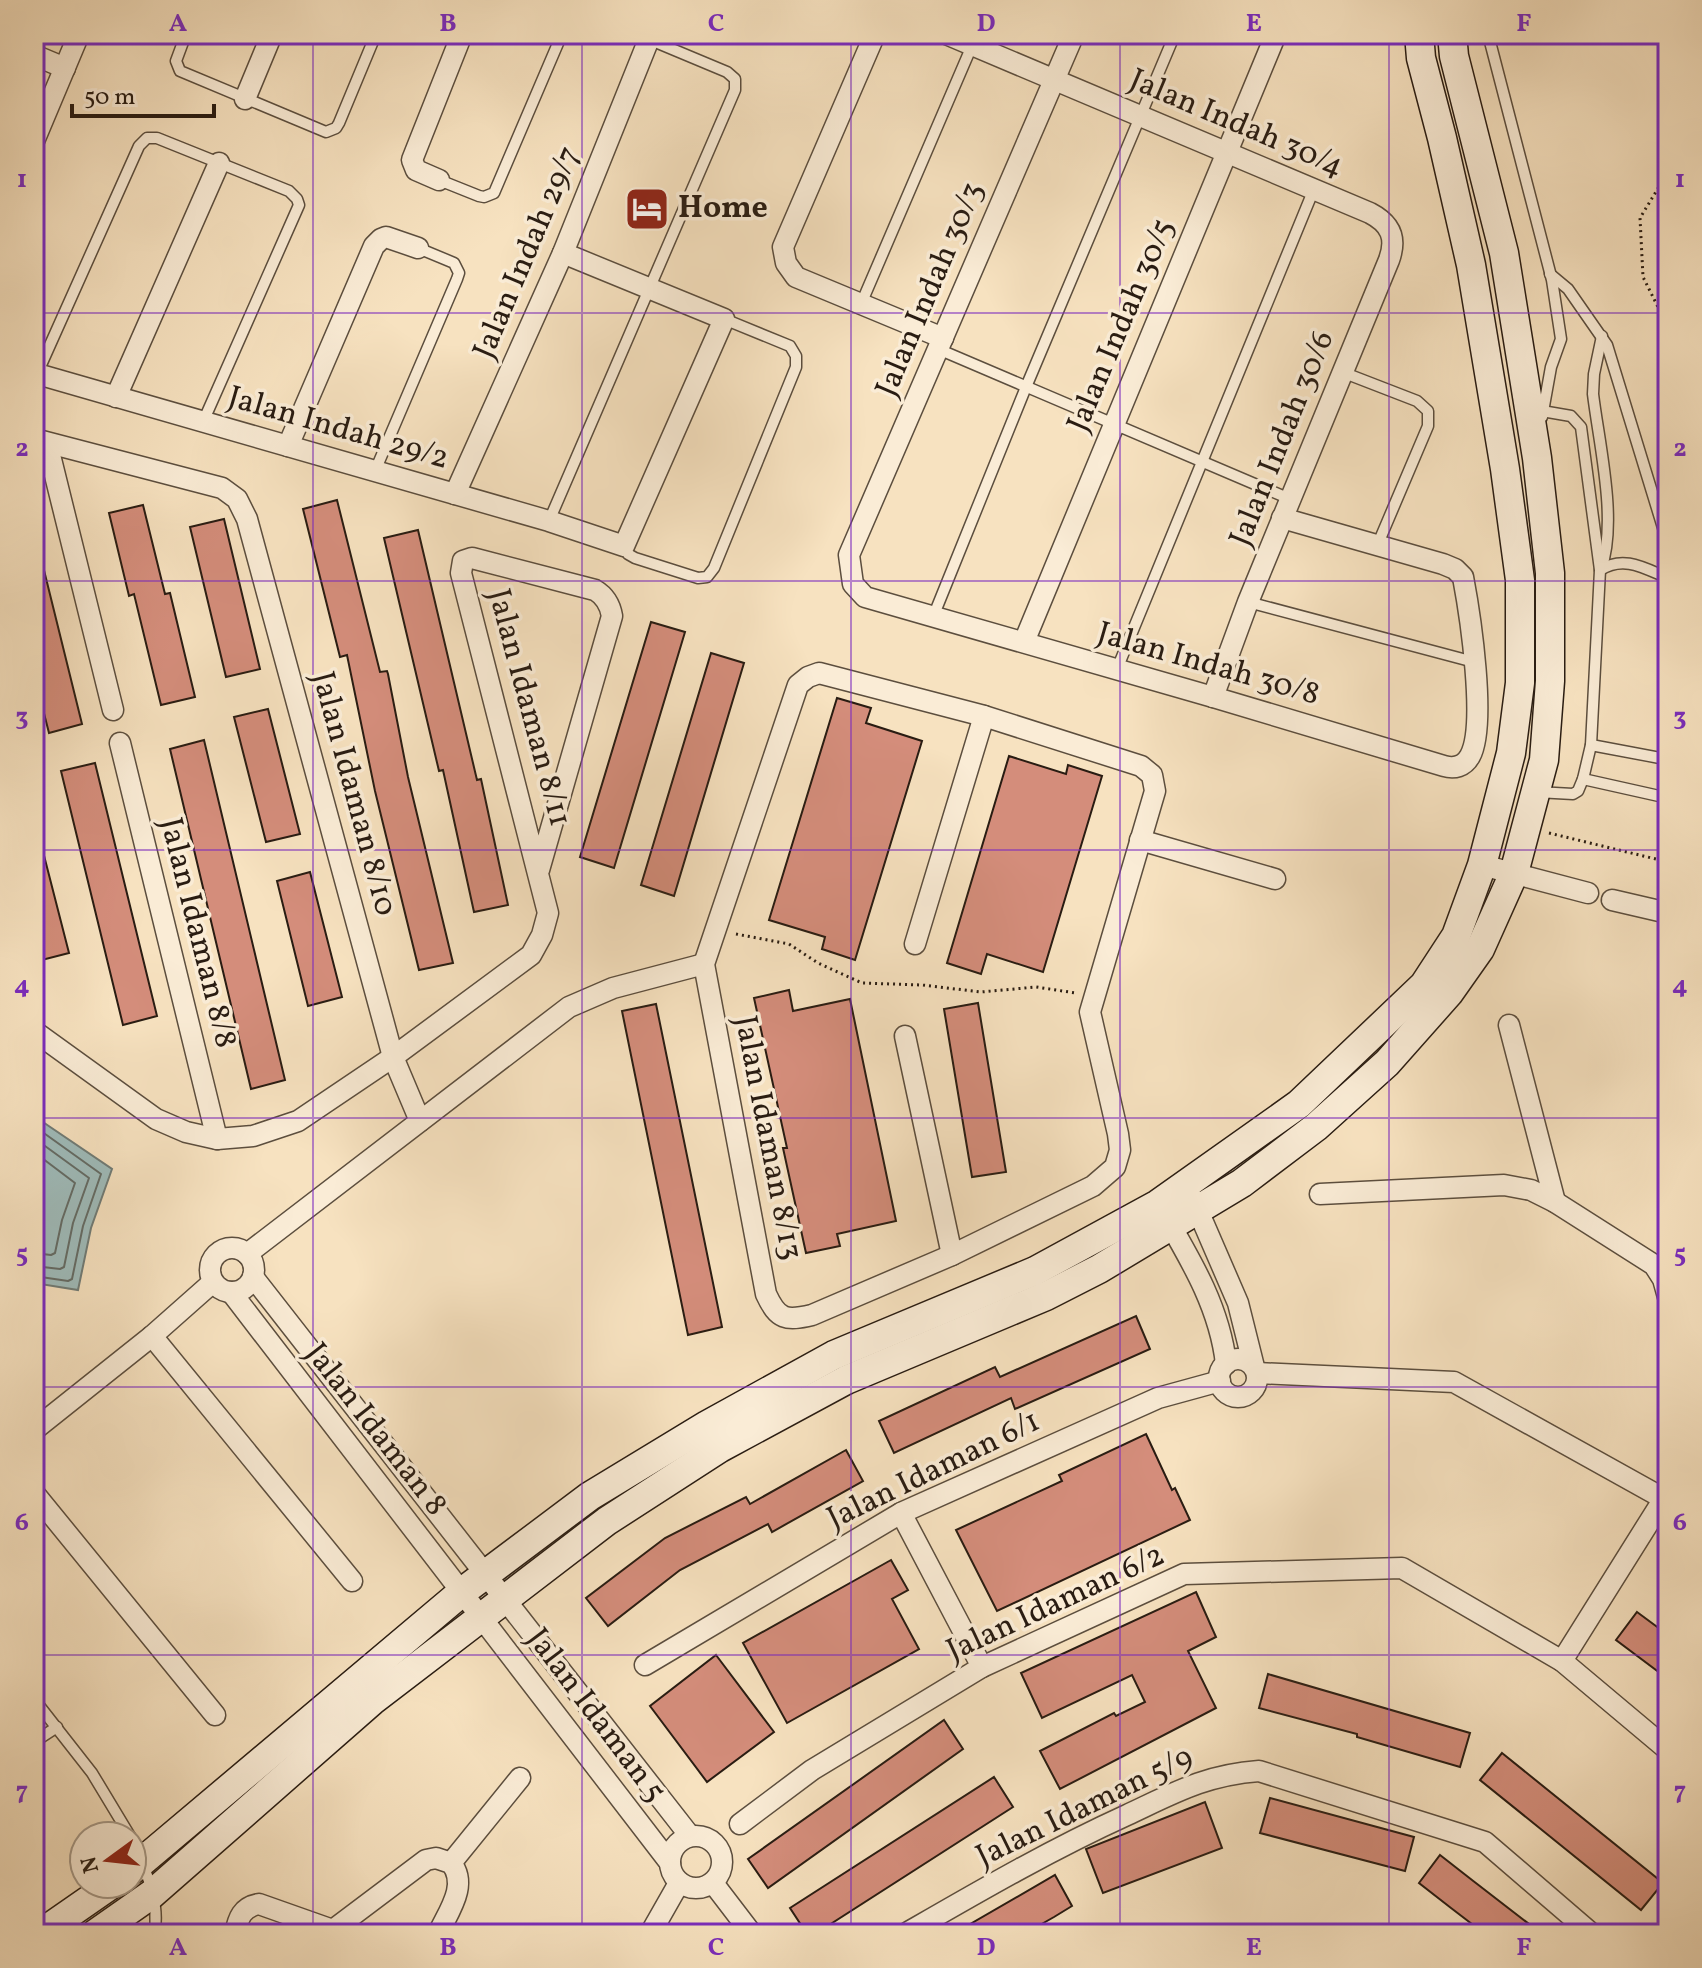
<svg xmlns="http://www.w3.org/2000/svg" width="1702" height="1968" font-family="Vollkorn,serif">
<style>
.water{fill:#9fbcbb;stroke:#707c77;stroke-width:2}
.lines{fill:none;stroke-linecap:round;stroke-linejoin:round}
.shore{stroke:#646c66;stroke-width:2}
.building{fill:#d48d7b;stroke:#291c12;stroke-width:2}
.service-casing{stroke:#5c4e3e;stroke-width:13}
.minor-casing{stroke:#5c4e3e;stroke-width:23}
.secondary-casing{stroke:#291c12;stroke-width:31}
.path{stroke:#291c12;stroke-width:3;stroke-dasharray:2 4;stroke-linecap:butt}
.service{stroke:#faecd6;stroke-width:10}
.minor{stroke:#faecd6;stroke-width:20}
.secondary{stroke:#faecd6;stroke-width:28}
.grid{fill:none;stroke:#7b2cbf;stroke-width:2;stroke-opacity:0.55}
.labels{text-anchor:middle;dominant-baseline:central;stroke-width:7;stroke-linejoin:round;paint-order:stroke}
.street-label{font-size:32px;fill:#291c12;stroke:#faecd6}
.poi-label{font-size:32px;font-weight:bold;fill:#291c12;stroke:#faecd6;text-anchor:start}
.neatline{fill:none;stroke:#7b2cbf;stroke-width:3}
.grid-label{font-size:26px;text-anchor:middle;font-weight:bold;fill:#7b2cbf}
</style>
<rect width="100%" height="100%" fill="#f7e2c0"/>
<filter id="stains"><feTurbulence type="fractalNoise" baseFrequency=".0025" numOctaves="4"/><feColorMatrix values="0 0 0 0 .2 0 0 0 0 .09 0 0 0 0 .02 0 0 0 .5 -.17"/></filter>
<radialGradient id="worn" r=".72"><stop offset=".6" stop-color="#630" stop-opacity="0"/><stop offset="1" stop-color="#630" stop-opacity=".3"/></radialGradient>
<polygon class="water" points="34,1116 112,1169 91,1228 78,1290 34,1283"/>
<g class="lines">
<g class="shore">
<polyline points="34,1126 101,1174 83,1226 72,1279 68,1281 34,1276"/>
<polyline points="34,1138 89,1178 73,1223 64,1267 60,1269 34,1266"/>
<polyline points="34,1152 75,1183 62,1220 55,1253 51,1255 34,1253"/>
</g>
</g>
<g class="building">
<polygon points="337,500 380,672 387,671 388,674 408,777 453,963 419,970 375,791 347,655 340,657 303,509"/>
<polygon points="143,505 165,594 170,593 195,697 161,705 134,594 129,596 109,513"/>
<polygon points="224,519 260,669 226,677 190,527"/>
<polygon points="418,530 477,780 481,779 508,905 474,912 443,770 439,771 384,538"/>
<polygon points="40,554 82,724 49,733 34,674 34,555"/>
<polygon points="651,622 685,632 614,868 580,857"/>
<polygon points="711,653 744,663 674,896 641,885"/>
<polygon points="837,698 871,708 866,723 922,741 855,960 822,949 825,937 769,920"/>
<polygon points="268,709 300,834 266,842 234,717"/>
<polygon points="204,740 285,1080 251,1089 170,749"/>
<polygon points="1009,756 1066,774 1068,765 1102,776 1043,972 987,954 981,974 947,963"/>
<polygon points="95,763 157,1016 123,1025 61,771"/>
<polygon points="39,836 69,953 34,962 34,837"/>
<polygon points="310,872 342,997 308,1006 277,881"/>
<polygon points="789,990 793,1011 850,999 896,1221 837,1234 840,1246 806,1253 783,1148 787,1148 754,998"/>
<polygon points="978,1003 1006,1172 972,1177 944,1009"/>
<polygon points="656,1004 722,1327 688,1335 622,1011"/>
<polygon points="1136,1316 1150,1349 1015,1409 1011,1398 894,1453 879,1421 995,1367 1000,1377"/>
<polygon points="1146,1434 1172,1490 1175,1488 1190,1520 997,1611 956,1530 1062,1481 1059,1475"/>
<polygon points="846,1450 863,1481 772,1532 768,1524 680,1570 608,1626 586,1598 665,1538 746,1497 750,1504"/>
<polygon points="891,1560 908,1590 892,1599 919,1649 787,1723 743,1643"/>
<polygon points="1196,1592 1216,1637 1188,1651 1216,1708 1060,1789 1040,1751 1114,1713 1116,1716 1145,1702 1132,1675 1042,1718 1021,1673"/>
<polygon points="1637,1612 1668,1635 1668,1679 1616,1640"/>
<polygon points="716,1655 774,1732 707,1782 650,1706"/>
<polygon points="1268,1674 1470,1733 1460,1767 1357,1737 1357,1734 1259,1708"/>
<polygon points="944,1720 963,1749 768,1888 748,1859"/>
<polygon points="1502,1753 1663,1883 1641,1910 1480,1780"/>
<polygon points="994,1777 1013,1807 815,1934 807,1934 790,1908"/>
<polygon points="1270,1798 1414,1837 1405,1871 1260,1833"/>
<polygon points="1205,1802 1222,1848 1103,1893 1086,1849"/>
<polygon points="1440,1855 1472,1880 1542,1934 1485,1934 1451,1908 1419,1883"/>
<polygon points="1055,1875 1072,1906 1054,1917 1024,1934 953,1934"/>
</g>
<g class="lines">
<g class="service-casing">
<g id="service">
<polyline points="186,34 176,61 180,71 326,132 336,128 339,123 376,34"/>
<polyline points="1488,34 1552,280 1561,339 1551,367 1542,417"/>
<polyline points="439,180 479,196 484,197 494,193 562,34"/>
<polyline points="1550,274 1568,289 1607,345 1668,544"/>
<polyline points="861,304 977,34"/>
<polyline points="938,349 1290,499"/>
<polyline points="1342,372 1417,401 1428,411 1428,426 1377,546"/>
<polyline points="37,374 139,146 147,138 157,138 289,191 297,199 299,205 203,422"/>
<polyline points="375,471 457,279 459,273 454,263 418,248"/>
<polyline points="549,521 735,90 735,79 727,72 648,39"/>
<polyline points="624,546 628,554 635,558 698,578 707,577 714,568 796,367 796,356 790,346 724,319"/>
<path d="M1601 569C1618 521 1599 444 1593 394L1594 374 1602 336"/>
<path d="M1600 570C1624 555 1644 568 1668 578"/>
<polyline points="1248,602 1474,662"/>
<polyline points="933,617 1026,387 1175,34"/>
<polyline points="1117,669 1314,189"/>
<polyline points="1591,745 1660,758 1668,756"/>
<polyline points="1583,779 1668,798"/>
<polyline points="1537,792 1573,794 1578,791 1583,779 1591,745 1600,570 1581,427 1571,416 1542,411"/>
<polyline points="34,1699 92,1773 130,1836"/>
<polyline points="34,1742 57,1727"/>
<path d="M132 1840C145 1868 161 1903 154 1934"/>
</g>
</g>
<g class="minor-casing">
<g id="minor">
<polyline points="875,34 783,247 786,263 796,277 943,338"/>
<path d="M946 34 1370 213C1391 224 1397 238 1389 260L1248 602 1213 697"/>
<path d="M1074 34 849 555 853 584 865 597 1213 697 1444 766C1454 769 1464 767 1470 756 1487 725 1470 614 1463 577L1455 569 1443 564 1282 518"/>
<polyline points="34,55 65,68"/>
<polyline points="245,99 272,34"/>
<polyline points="34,141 79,34"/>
<polyline points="439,180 416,170 412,160 462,34"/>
<polyline points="34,373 549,521 624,546 724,319 563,253"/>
<polyline points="116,397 219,163"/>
<polyline points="34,439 222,488 237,499 247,519 393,1057 420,1121"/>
<polyline points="47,443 113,710"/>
<polyline points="288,446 374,246 381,239 386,237 418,248"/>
<polyline points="455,494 563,253 651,34"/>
<polyline points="1024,642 1276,34"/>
<path d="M819 673 984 716 1141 766 1152 775 1155 791 1090 1012 1118 1134 1120 1150 1115 1167 1093 1186 952 1255 812 1315C786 1321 778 1320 766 1294L704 964 798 685 808 677Z"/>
<polyline points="120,743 217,1139"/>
<polyline points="1140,840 1275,879"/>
<polyline points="1482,865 1588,893"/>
<polyline points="1612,900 1668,913"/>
<polyline points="915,944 984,716"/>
<polyline points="1509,1025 1555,1202"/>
<path d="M34 1031 156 1119 186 1132 217 1139 253 1136 298 1121 393 1057 531 955 542 935 548 913 461 573 463 561 472 558 595 590C605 596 610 604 612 616L539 870"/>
<polyline points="905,1036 952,1255"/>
<polyline points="1320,1194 1504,1185 1531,1190 1555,1202 1654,1265 1663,1279 1668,1297"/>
<polyline points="1193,1199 1238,1303 1254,1367"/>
<path d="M1164 1214C1192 1262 1220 1309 1226 1364"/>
<circle cx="232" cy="1270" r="22"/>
<polyline points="247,1254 569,1007 613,988 704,964"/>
<polyline points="253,1277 690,1836"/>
<polyline points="231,1292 670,1863"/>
<polyline points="152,1336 352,1581"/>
<circle cx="1238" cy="1378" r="19"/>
<polyline points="1257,1373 1454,1382 1668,1501"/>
<polyline points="34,1430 152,1336 213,1282"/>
<polyline points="34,1493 215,1715"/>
<polyline points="901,1513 982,1667"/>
<polyline points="1562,1661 1668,1492"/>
<polyline points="645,1665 901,1513 1158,1398 1220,1381"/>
<polyline points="740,1824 812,1770 982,1667 1184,1574 1402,1568 1562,1661 1668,1750"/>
<circle cx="696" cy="1862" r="26"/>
<polyline points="451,1863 520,1778"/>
<polyline points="713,1883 752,1934"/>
<path d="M333 1930 426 1860 436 1858 451 1863C469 1885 448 1912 438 1934"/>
<path d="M235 1934C238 1918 242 1907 259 1904L344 1934"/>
<polyline points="650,1934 679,1883"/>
<path d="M905 1934C978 1892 1050 1850 1127 1815 1174 1793 1205 1775 1259 1771L1485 1842 1592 1934"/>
</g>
</g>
<g class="secondary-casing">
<g id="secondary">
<polyline points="132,1870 462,1592 590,1496 707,1425 834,1355 1035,1271 1158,1204 1299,1104 1424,985 1456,936 1482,865 1511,753 1520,683 1520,580 1505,469 1471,265 1442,138 1421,58 1419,34"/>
<polyline points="40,1934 112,1884"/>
<polyline points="95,1934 152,1894 372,1701 607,1521 720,1448 846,1380 1046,1296 1099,1269 1242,1183 1316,1127 1387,1063 1449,993 1480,949 1514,873 1544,760 1550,681 1550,573 1537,458 1504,253 1454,56 1452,34"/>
</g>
</g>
<g class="path">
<polyline points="1668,172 1640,218 1643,277 1668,327"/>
<polyline points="1549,833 1668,862"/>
<polyline points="736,934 789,944 818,963 862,983 922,985 981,992 1036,987 1076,993"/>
</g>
<use href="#service" class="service"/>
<use href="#minor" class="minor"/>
<use href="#secondary" class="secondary"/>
</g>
<path class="grid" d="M313 34V1934M582 34V1934M851 34V1934M1120 34V1934M1389 34V1934M34 313H1668M34 581H1668M34 850H1668M34 1118H1668M34 1387H1668M34 1655H1668"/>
<defs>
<g id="hotel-square" transform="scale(2.3)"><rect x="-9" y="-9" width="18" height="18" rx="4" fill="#8f2418" stroke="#faecd6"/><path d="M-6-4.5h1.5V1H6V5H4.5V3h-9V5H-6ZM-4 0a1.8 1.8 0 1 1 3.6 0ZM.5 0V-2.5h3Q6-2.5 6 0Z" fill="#fff"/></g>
</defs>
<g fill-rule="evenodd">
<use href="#hotel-square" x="647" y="209"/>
</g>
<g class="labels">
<g class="street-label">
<text transform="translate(1236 124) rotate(23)">Jalan Indah 30/4</text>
<text transform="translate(528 253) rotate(-67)">Jalan Indah 29/7</text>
<text transform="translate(931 290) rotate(-67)">Jalan Indah 30/3</text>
<text transform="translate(1122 326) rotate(-67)">Jalan Indah 30/5</text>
<text transform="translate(338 429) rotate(16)">Jalan Indah 29/2</text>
<text transform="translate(1283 439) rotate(-68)">Jalan Indah 30/6</text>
<text transform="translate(1208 665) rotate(16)">Jalan Indah 30/8</text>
<text transform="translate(528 708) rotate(75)">Jalan Idaman 8/11</text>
<text transform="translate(353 794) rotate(75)">Jalan Idaman 8/10</text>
<text transform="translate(197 933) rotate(76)">Jalan Idaman 8/8</text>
<text transform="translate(767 1138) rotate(79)">Jalan Idaman 8/13</text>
<text transform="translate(375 1430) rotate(52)">Jalan Idaman 8</text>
<text transform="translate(934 1471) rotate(-26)">Jalan Idaman 6/1</text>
<text transform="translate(1056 1604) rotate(-25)">Jalan Idaman 6/2</text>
<text transform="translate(595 1716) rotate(53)">Jalan Idaman 5</text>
<text transform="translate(1085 1808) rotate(-26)">Jalan Idaman 5/9</text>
</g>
<g class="poi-label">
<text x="678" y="209">Home</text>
</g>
</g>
<rect width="1702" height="1968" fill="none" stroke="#f7e2c0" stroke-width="88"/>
<g transform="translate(108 1860) rotate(255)"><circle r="38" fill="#faecd6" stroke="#a69988" stroke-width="2"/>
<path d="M0-6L14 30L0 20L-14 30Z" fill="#8f2418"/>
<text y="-12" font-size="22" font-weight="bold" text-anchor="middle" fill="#291c12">N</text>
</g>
<path d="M72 104v12h142v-12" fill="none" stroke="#291c12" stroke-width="4"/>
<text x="84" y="104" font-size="24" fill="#291c12" stroke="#faecd6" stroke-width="6" paint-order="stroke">50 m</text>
<rect x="44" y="44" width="1614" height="1880" class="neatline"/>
<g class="grid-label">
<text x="178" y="31">A</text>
<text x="448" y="31">B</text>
<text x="716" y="31">C</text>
<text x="986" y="31">D</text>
<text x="1254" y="31">E</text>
<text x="1524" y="31">F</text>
<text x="22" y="187">1</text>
<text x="1680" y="187">1</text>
<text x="22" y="456">2</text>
<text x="1680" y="456">2</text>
<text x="22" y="725">3</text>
<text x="1680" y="725">3</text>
<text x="22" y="993">4</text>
<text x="1680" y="993">4</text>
<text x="22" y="1262">5</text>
<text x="1680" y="1262">5</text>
<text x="22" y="1530">6</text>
<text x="1680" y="1530">6</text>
<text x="22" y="1799">7</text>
<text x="1680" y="1799">7</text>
<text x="178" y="1955">A</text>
<text x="448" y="1955">B</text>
<text x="716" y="1955">C</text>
<text x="986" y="1955">D</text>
<text x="1254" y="1955">E</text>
<text x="1524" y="1955">F</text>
</g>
<rect width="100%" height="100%" filter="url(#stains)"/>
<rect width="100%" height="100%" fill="url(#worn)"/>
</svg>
